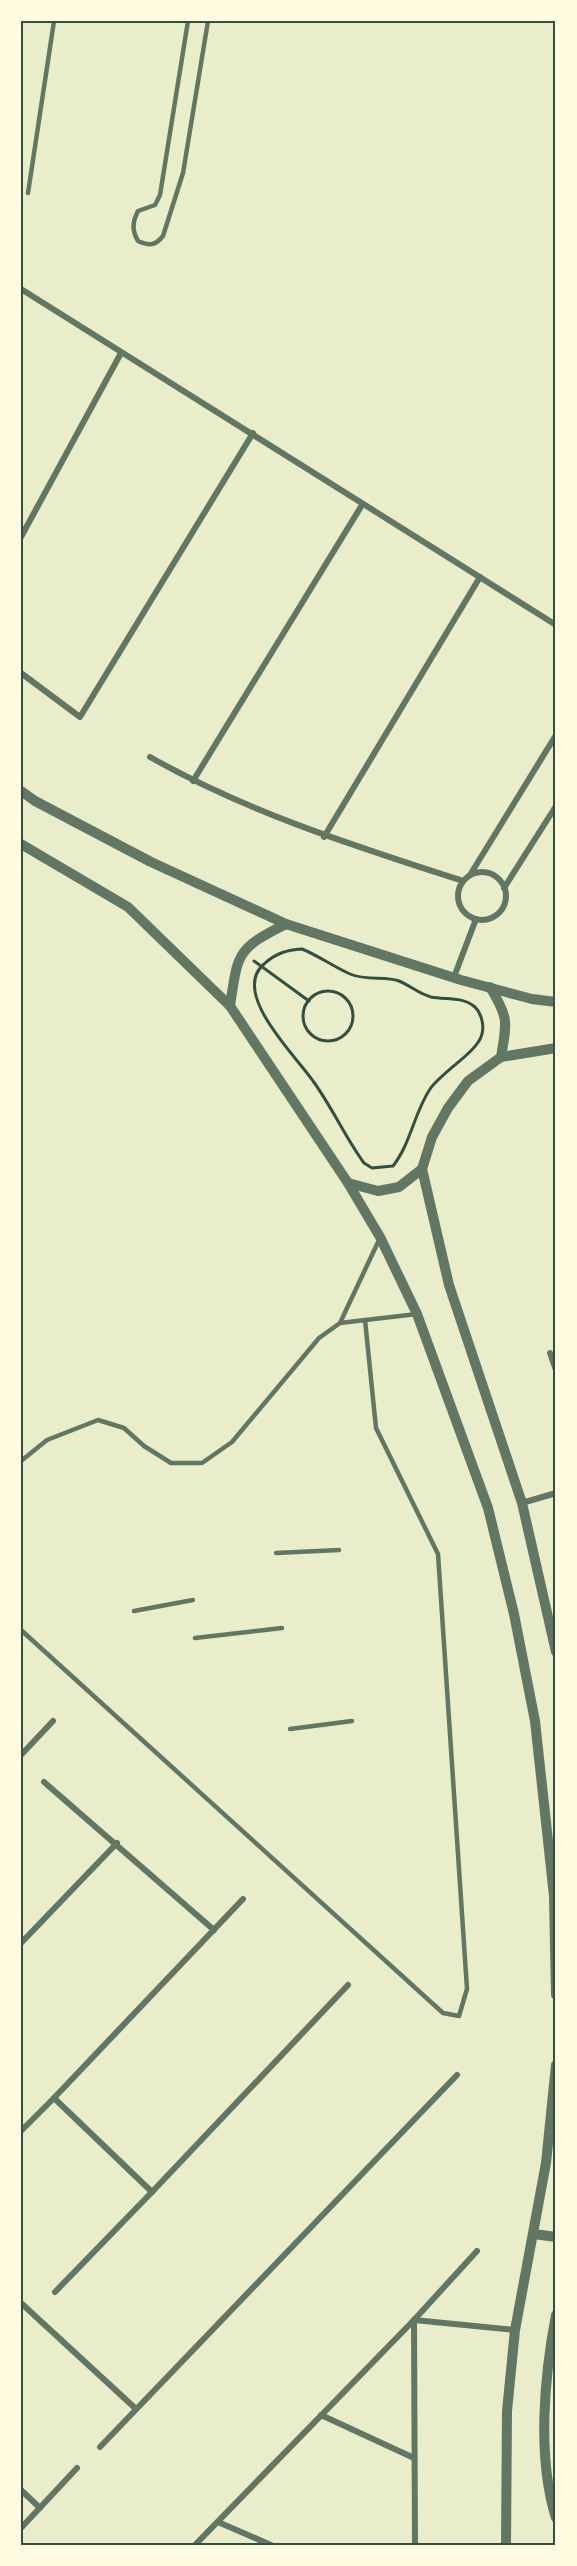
<svg xmlns="http://www.w3.org/2000/svg" width="577" height="2566" font-family="'Alegreya Sans',sans-serif">
<style>
.lines{fill:none;stroke-linecap:round;stroke-linejoin:round}
.path{stroke:#344e41;stroke-width:3}
.service{stroke:#617663;stroke-width:4.5}
.minor{stroke:#617663;stroke-width:6}
.tertiary{stroke:#617663;stroke-width:10}
.neatline{fill:none;stroke:#344e41;stroke-width:2}
</style>
<rect width="100%" height="100%" fill="#e9edc9"/>
<g class="lines">
<g class="path">
<path d="M302 949C319 956 334 967 350 974 367 981 385 976 399 981 411 986 419 994 431 997 446 1000 462 996 475 1007 482 1014 485 1028 481 1037 475 1053 442 1072 430 1089 414 1113 411 1143 393 1166L372 1168 364 1163C345 1137 332 1107 313 1081 296 1056 230 993 264 964 276 953 287 950 302 949Z"/>
<polyline points="254,961 309,1001"/>
<circle cx="328" cy="1016" r="25"/>
</g>
<g class="service">
<path d="M188 21 160 195 155 205 138 211C132 223 132 230 138 241 149 246 155 246 163 236L183 173 208 21"/>
<polyline points="28,193 54,21"/>
<polyline points="340,1323 417,1314"/>
<polyline points="21,1461 47,1440 98,1420 124,1428 144,1446 171,1463 202,1463 232,1442 319,1338 340,1323 379,1240"/>
<polyline points="276,1553 339,1550"/>
<polyline points="134,1611 193,1600"/>
<polyline points="21,1630 443,2013 459,2016 467,1989 438,1554 376,1428 365,1320"/>
<polyline points="195,1638 282,1628"/>
<polyline points="290,1729 352,1721"/>
</g>
<g class="minor">
<polyline points="21,289 556,625"/>
<polyline points="21,537 121,353"/>
<polyline points="21,673 80,717 253,433"/>
<path d="M150 757C249 813 355 846 463 881"/>
<polyline points="193,781 362,505"/>
<polyline points="324,837 480,577"/>
<circle cx="482" cy="896" r="24"/>
<polyline points="470,875 556,735"/>
<polyline points="504,888 556,806"/>
<polyline points="454,977 476,919"/>
<polyline points="550,1353 556,1370"/>
<polyline points="522,1503 556,1493"/>
<polyline points="21,1755 53,1721"/>
<polyline points="44,1782 214,1930"/>
<polyline points="243,1899 54,2098 152,2192 348,1985"/>
<polyline points="21,1943 117,1843"/>
<polyline points="21,2131 54,2098"/>
<polyline points="55,2292 152,2192"/>
<polyline points="21,2303 135,2408"/>
<polyline points="414,2320 415,2545"/>
<polyline points="414,2320 515,2330"/>
<polyline points="321,2415 414,2458"/>
<polyline points="100,2447 457,2075"/>
<polyline points="21,2490 40,2508"/>
<polyline points="218,2522 271,2545"/>
<polyline points="21,2528 77,2468"/>
<polyline points="195,2545 414,2320 477,2251"/>
</g>
<g class="tertiary">
<polyline points="21,791 35,801 151,862 286,924 461,980 532,999 556,1002"/>
<polyline points="21,844 128,907 230,1006 348,1183 380,1237 417,1314 488,1508 514,1614 535,1721 554,1896 556,1995"/>
<path d="M230 1006C238 953 236 949 286 924"/>
<polyline points="501,1057 556,1048"/>
<polyline points="422,1169 449,1285 522,1503 556,1652"/>
<path d="M348 1183 378 1191 399 1187 422 1169 432 1137 448 1108 468 1081 501 1057C507 1022 509 1018 490 987"/>
<polyline points="534,2234 556,2237"/>
<path d="M556 2315C544 2377 537 2458 556 2518"/>
<polyline points="506,2545 507,2411 515,2330 546,2163 556,2065"/>
</g>
</g>
<rect width="577" height="2566" fill="none" stroke="#fefae0" stroke-width="45"/>
<rect x="22" y="22" width="532" height="2522" class="neatline"/>
</svg>
